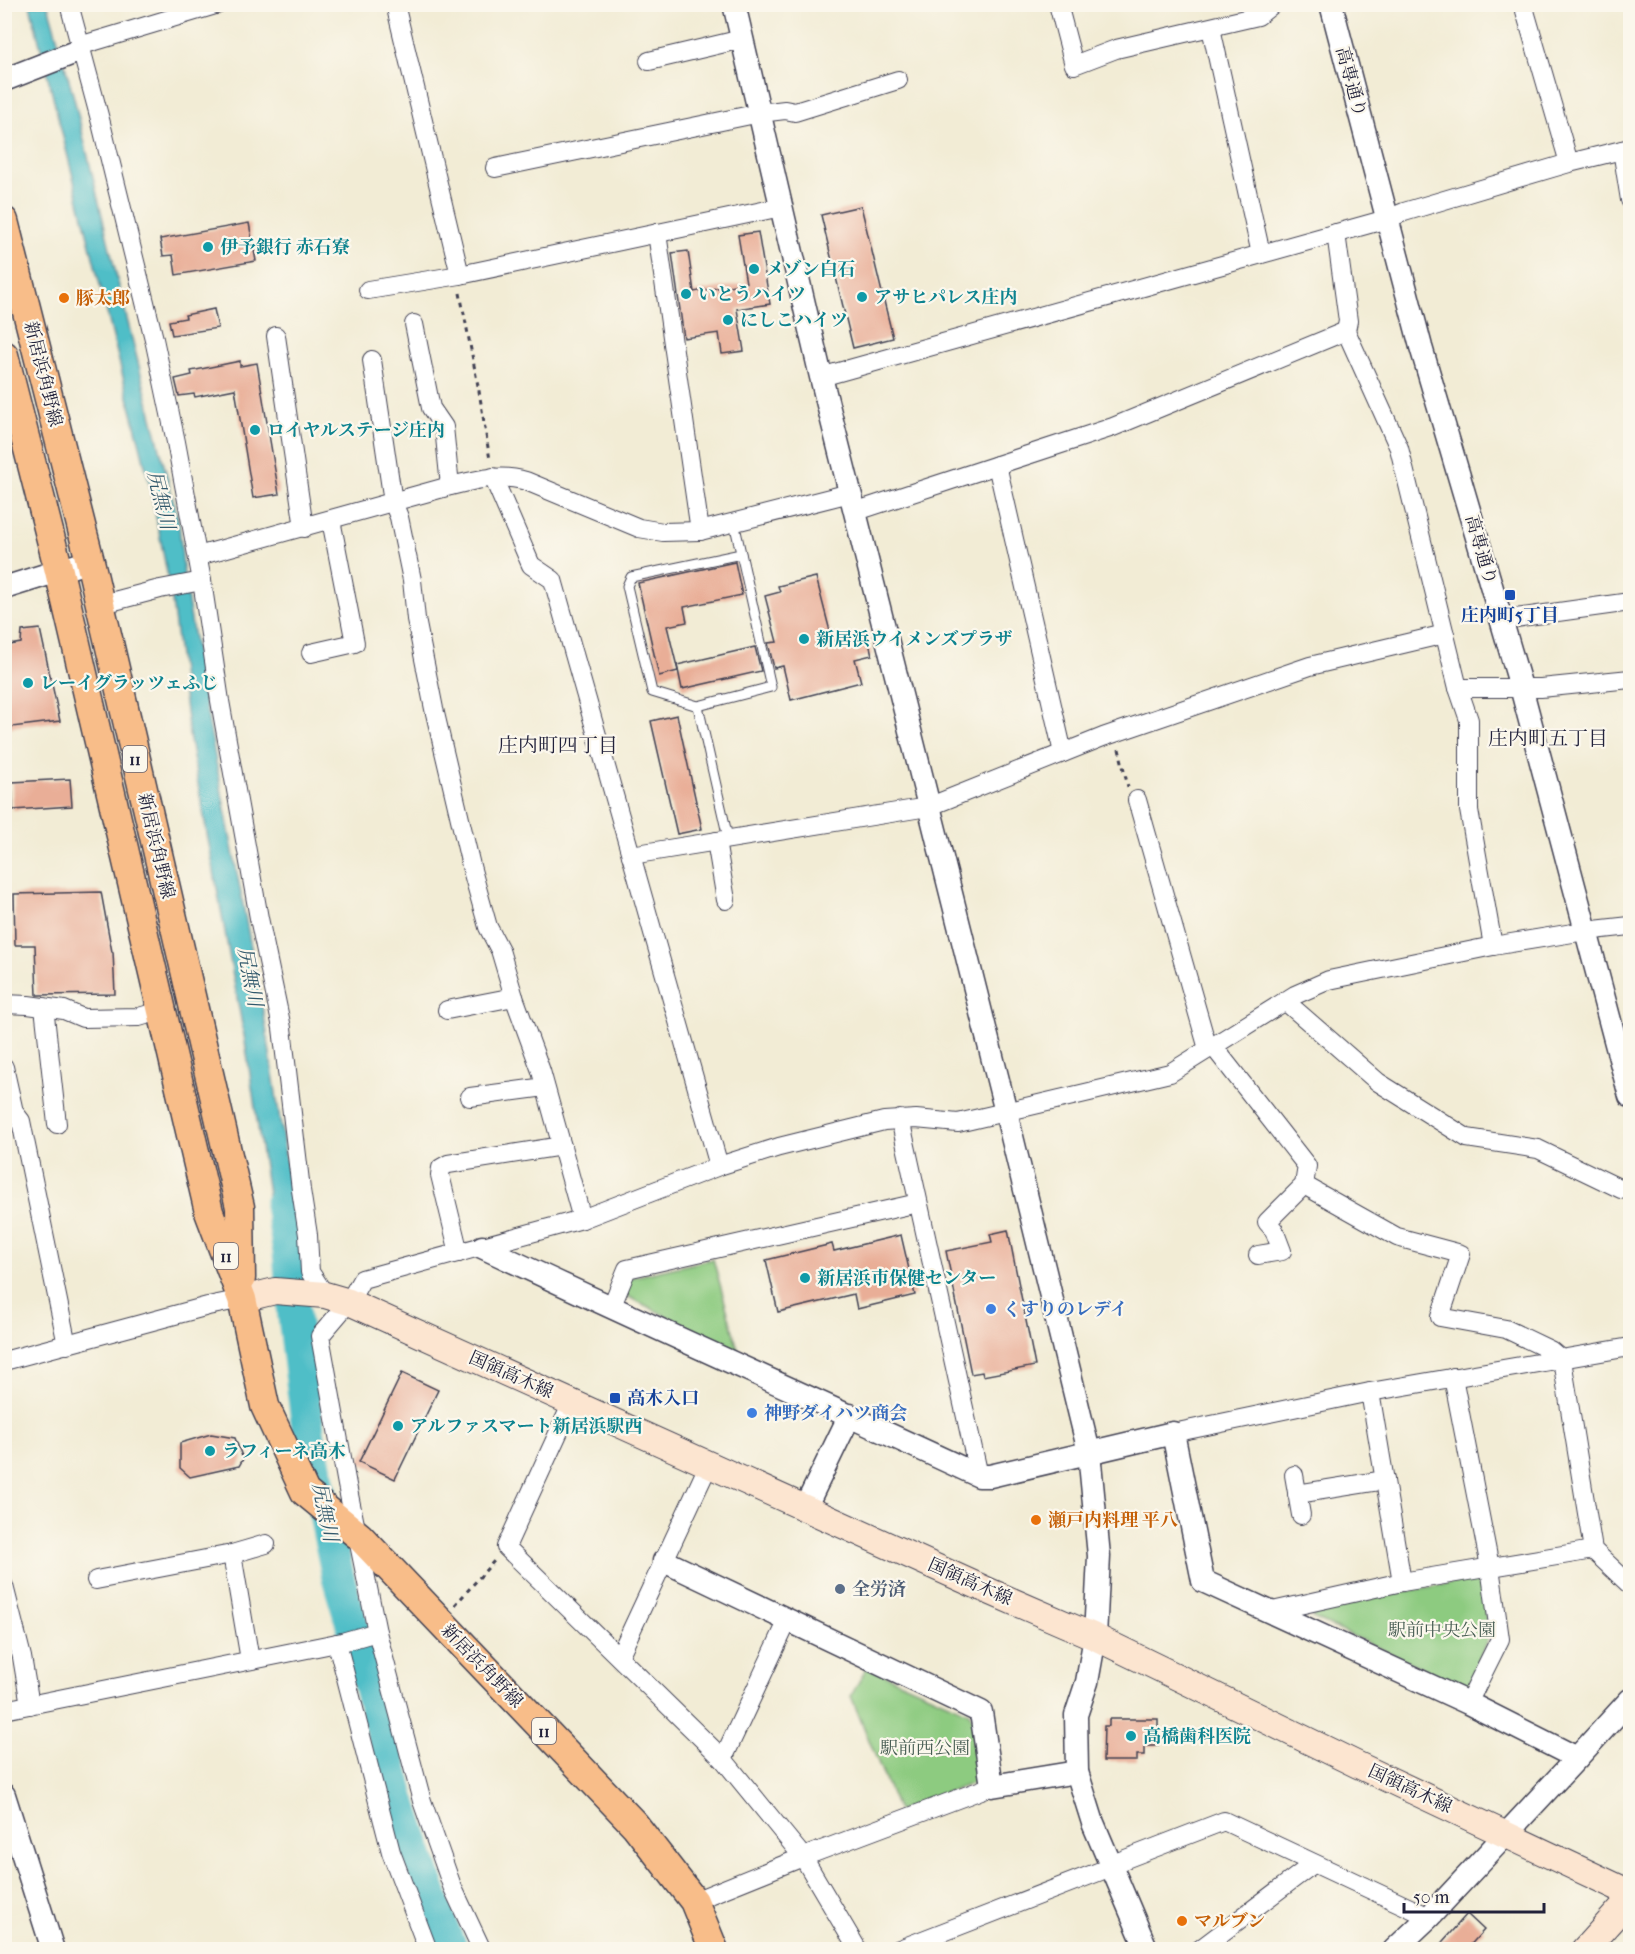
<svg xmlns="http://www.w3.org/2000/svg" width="1635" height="1954" font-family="'IM FELL French Canon','Noto Serif JP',serif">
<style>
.green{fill:#8dcb80;stroke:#58765e;stroke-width:1.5}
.water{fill:#50bec7;stroke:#397081;stroke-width:1.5}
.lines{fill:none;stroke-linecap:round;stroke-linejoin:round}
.river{stroke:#50bec7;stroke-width:33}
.building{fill:#e9ae97}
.service-casing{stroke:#414052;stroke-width:11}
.minor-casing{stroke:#414052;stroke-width:20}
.tertiary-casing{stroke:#414052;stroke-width:25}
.secondary-casing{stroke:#414052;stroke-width:28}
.primary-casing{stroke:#414052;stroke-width:31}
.path{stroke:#414052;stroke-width:3;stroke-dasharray:4.5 4.5;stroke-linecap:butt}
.service{stroke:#fff;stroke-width:9}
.minor{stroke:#fff;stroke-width:18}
.tertiary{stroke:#fff;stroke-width:22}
.secondary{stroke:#fce5d0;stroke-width:26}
.primary{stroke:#f8bd89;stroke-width:28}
.culture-dot{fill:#0f9aa8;stroke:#fbf7ec;stroke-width:2}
.food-dot{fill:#e8710a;stroke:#fbf7ec;stroke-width:2}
.transit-dot{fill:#1a4fb4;stroke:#fbf7ec;stroke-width:2}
.shop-dot{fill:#3f7fe0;stroke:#fbf7ec;stroke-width:2}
.service-dot{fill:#5c6f8a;stroke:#fbf7ec;stroke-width:2}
.labels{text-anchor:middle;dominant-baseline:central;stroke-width:4.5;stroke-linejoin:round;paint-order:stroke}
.shield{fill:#fbf7ec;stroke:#636270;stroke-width:1.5}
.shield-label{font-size:16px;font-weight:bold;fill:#22223b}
.street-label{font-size:18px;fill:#22223b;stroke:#fbf7ec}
.culture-label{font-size:18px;font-weight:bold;fill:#0d838f;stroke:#fbf7ec;text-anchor:start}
.food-label{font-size:18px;font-weight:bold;fill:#c56008;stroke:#fbf7ec;text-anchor:start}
.transit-label{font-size:18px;font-weight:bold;fill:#164399;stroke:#fbf7ec}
.shop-label{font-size:18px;font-weight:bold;fill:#366cbe;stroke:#fbf7ec;text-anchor:start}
.service-label{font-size:18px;font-weight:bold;fill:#4e5e75;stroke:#fbf7ec;text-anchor:start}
.park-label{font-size:18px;fill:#475d53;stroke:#fbf7ec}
.water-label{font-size:20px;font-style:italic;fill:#32596c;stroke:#fbf7ec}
.neighbourhood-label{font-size:20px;fill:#22223b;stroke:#fbf7ec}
</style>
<rect width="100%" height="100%" fill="#fbf7ec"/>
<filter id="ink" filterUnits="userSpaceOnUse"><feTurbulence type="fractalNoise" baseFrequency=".0167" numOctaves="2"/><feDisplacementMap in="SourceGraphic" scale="12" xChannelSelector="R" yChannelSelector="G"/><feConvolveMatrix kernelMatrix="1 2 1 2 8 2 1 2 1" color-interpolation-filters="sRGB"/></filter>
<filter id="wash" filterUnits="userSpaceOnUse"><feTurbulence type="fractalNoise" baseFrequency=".008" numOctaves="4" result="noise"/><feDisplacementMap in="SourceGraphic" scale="24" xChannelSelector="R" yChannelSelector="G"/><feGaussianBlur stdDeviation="1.35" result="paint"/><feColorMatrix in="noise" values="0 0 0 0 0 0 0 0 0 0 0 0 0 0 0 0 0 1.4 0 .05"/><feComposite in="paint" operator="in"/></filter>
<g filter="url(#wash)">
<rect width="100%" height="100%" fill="#f2ecd5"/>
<g class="green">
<polygon points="713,1259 739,1353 625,1295 629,1278"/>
<polygon points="1475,1579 1482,1586 1488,1637 1469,1684 1462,1686 1313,1618 1315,1607"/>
<polygon points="867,1667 969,1712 973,1722 981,1773 976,1782 898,1811 851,1696"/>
</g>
<polygon class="water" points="30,5 48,5 74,98 122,299 179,524 184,577 202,687 266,1027 292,1200 296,1256 277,1244 272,1220 245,1041 189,735 171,593 149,481"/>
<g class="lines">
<polyline class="river" points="281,1205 289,1252 294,1317 309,1437 338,1577 363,1661 400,1801 442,1927 452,1950"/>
</g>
<g id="blocks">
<g class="building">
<polygon points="861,206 893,338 853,348 821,215"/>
<polygon points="249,223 256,261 176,275 173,255 163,256 160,239"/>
<polygon points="758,232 770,304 737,309 744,351 722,354 719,333 684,338 672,253 688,251 694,292 746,283 738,235"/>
<polygon points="214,309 218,328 172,335 169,321 186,318 185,315"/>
<polygon points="240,361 240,366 257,363 279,494 253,498 235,389 195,397 194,394 179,396 175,379 192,375 191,371"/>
<polygon points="735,562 742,595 684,607 687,622 667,626 678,671 659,676 638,583"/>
<polygon points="816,577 833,643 867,634 872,655 855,659 861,682 791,700 783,666 774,668 768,643 777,642 765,596 780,592 778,586"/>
<polygon points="40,629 60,721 4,728 4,646 21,643 22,631"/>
<polygon points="755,647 761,671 682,689 677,665"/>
<polygon points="677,715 702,829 677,834 651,721"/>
<polygon points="70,779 72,806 13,810 12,782"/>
<polygon points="101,892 112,952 113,952 115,994 37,995 35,945 15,945 14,894"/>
<polygon points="1008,1230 1035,1366 983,1376 982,1372 971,1374 946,1251 992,1242 990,1234"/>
<polygon points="901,1235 915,1295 857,1309 854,1294 778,1312 766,1260 832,1244 834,1251"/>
<polygon points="402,1373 438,1390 395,1479 359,1462"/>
<polygon points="211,1434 235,1438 243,1459 239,1466 190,1477 180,1468 180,1443"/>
<polygon points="1109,1719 1158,1719 1158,1746 1145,1746 1145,1755 1137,1755 1137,1761 1103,1761 1104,1726 1109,1726"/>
<polygon points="1467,1914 1484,1930 1466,1950 1435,1950"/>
</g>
</g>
</g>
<g filter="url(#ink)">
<use href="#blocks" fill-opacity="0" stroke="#414052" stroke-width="1.5"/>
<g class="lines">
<g class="service-casing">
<g id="service">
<polyline points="698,706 652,692 627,586 631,577 741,554"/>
<polyline points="728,838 698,706 771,687 734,522"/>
</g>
</g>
<g class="minor-casing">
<g id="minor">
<polyline points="69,4 101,123 154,339 176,442 202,581 220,701 259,918 282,1028 301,1190 308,1235 310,1272 325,1295"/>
<polyline points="395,4 460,275 781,207"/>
<polyline points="1058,4 1074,65 1116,49 1258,16 1273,4"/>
<polyline points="1523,4 1569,163"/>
<polyline points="1211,28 1261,254"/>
<polyline points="73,53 79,46 219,4"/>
<polyline points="649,61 742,39"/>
<polyline points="1622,150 1630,200"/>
<polyline points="495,168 760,113 785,110 795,112 898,80"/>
<polyline points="657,233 700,531"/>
<polyline points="1336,233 1348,321 1346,331 1399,448 1458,688 1541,688 1630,679"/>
<polyline points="368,290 460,275"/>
<polyline points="414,324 431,408 444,427 450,486"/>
<polyline points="276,336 304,528"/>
<polyline points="372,360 393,502 399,517 412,580 416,619 434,709 472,870 488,927 500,950 514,997 541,1071 582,1219"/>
<polyline points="821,377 1387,219 1404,212 1569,163 1630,148"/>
<polyline points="997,465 1063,753"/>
<polyline points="493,477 531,565 553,580 631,855 928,807 1103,737 1310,666 1445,634"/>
<polyline points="854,512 1113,427 1346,331"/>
<path d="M198 556 450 486C476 480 500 473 526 481L639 528 663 532 700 531 850 493"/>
<polyline points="99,605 160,589 202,581"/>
<polyline points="1501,620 1630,602"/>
<polyline points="311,653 355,643 331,520"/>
<polyline points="1458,688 1469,720 1469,810 1493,946"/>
<polyline points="1137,800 1208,1049"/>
<polyline points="716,841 726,900"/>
<polyline points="631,855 719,1166"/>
<polyline points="1285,1001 1378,1082 1467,1138 1538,1149 1621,1189 1630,1191"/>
<polyline points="4,1004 28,1005 64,1010 83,1018 139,1017 163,1010"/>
<polyline points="44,1007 57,1124"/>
<polyline points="447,1010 514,997"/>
<polyline points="1213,1046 1307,1166 1304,1185 1267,1222 1274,1230 1282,1251 1258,1255"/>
<polyline points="4,1067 14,1112 21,1121 67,1345"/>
<polyline points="470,1097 545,1087"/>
<polyline points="900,1119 979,1476"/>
<polyline points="1304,1185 1397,1237 1461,1254 1440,1317 1506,1329 1550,1350 1562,1360 1593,1550 1630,1585"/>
<polyline points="459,1253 440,1175 441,1168 448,1164 562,1146"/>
<polyline points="611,1308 627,1269 918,1203"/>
<polyline points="4,1361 208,1306 242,1299"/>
<polyline points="1453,1377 1490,1567 1500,1639 1468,1703"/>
<polyline points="1370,1392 1402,1582"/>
<polyline points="572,1403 506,1547 723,1759 803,1857 858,1950"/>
<polyline points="1173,1433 1370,1392 1630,1347"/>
<polyline points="1294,1475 1301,1515"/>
<polyline points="1297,1494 1385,1480"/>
<polyline points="232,1554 250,1660"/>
<polyline points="96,1580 232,1554 266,1544"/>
<polyline points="4,1586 22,1657 30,1705"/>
<polyline points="1268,1612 1402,1582 1593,1550"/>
<polyline points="337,1643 391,1852 428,1950"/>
<polyline points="619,1657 709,1464"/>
<polyline points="4,1710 342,1642 377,1632"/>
<polyline points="723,1759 788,1620"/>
<polyline points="1110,1865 1224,1821 1429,1917"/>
<polyline points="694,1901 803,1857 992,1786"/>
<polyline points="482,1950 452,1886 422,1801 377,1632 347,1485 320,1336 349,1302 362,1279 582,1219 719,1166 779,1147 884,1121 916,1119 958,1123 1170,1073 1295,995 1329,980 1493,946 1585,931 1630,926"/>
<polyline points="897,1950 1111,1867"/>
<polyline points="1199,1950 1313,1864"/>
</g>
</g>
<g class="tertiary-casing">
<g id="tertiary">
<polyline points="734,4 821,377 1006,1112 1089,1452 1099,1556 1095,1637 1087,1682 1076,1715 1077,1772 1093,1823 1147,1950"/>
<polyline points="1331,4 1421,347 1521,687 1630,1096"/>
<polyline points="4,80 73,53"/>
<polyline points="4,588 90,561"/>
<path d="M482 1247C647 1325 814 1399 979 1476H990L1173 1433 1203 1581 1468 1703 1577 1758 1630 1700"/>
<polyline points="805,1508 850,1415"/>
<polyline points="664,1561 981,1712 992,1786 1077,1772"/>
<polyline points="4,1795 53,1950"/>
<polyline points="1394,1950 1429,1917 1577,1758"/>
</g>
</g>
<g class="secondary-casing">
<g id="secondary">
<polyline points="242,1299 275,1291 325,1295 349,1302 991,1592 1095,1637 1358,1765 1630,1893"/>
<polyline points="1584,1950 1630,1899"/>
</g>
</g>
<g class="primary-casing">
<g id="primary">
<polyline points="4,221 90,561 240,1207 241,1278"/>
<polyline points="4,355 59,571 209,1212 242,1299 265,1406 305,1492 359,1536 635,1825 694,1901 714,1950"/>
</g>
</g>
<g class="path">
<polyline points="460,293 479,391 490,460"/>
<polyline points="1119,749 1128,787"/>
<polyline points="455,1605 494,1561"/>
</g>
<use href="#service" class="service"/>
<use href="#minor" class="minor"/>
<use href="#tertiary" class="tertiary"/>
<use href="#secondary" class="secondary"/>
<use href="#primary" class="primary"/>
</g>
</g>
<g class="culture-dot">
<circle cx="208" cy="247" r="6"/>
<circle cx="754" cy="269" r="6"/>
<circle cx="686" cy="294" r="6"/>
<circle cx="862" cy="297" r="6"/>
<circle cx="728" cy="320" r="6"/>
<circle cx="255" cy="430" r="6"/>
<circle cx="804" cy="639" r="6"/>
<circle cx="28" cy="683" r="6"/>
<circle cx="805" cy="1278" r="6"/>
<circle cx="398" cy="1426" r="6"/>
<circle cx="210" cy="1451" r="6"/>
<circle cx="1131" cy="1736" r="6"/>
</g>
<g class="food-dot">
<circle cx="64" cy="298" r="6"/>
<circle cx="1036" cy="1520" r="6"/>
<circle cx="1182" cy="1921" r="6"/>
</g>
<g class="transit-dot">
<rect x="1504" y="589" width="12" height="12" rx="3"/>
<rect x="609" y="1392" width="12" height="12" rx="3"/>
</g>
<g class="shop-dot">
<circle cx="991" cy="1309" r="6"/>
<circle cx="752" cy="1413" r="6"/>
</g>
<circle class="service-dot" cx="840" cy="1589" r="6"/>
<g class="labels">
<g class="shield">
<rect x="123" y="746" width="24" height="26" rx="4.5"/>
<rect x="214" y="1243" width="24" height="26" rx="4.5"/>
<rect x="532" y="1718" width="24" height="26" rx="4.5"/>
</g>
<g class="shield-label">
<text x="135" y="759">11</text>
<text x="226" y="1256">11</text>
<text x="544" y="1731">11</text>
</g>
<g class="street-label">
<text transform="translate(1351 82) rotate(75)">高専通り</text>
<text transform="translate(43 374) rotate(76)">新居浜角野線</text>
<text transform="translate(1481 550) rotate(74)">高専通り</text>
<text transform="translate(156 846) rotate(77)">新居浜角野線</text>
<text transform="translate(511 1375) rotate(24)">国領高木線</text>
<text transform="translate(970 1582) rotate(24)">国領高木線</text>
<text transform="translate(482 1666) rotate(46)">新居浜角野線</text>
<text transform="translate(1410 1789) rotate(25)">国領高木線</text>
</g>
<g class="culture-label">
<text x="220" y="247">伊予銀行 赤石寮</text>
<text x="766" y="269">メゾン白石</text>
<text x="698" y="294">いとうハイツ</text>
<text x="874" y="297">アサヒパレス庄内</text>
<text x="740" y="320">にしこハイツ</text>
<text x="267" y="430">ロイヤルステージ庄内</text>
<text x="816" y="639">新居浜ウイメンズプラザ</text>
<text x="40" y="683">レーイグラッツェふじ</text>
<text x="817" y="1278">新居浜市保健センター</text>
<text x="410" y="1426">アルファスマート新居浜駅西</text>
<text x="222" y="1451">ラフィーネ高木</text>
<text x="1143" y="1736">高橋歯科医院</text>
</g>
<g class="food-label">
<text x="76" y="298">豚太郎</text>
<text x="1048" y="1520">瀬戸内料理 平八</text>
<text x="1194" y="1921">マルブン</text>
</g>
<g class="transit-label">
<text x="1510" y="615">庄内町5丁目</text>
<text x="627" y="1398" text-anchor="start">高木入口</text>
</g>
<g class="shop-label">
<text x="1003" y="1309">くすりのレデイ</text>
<text x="764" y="1413">神野ダイハツ商会</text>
</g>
<g class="service-label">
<text x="852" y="1589">全労済</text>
</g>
<g class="park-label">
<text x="1442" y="1630">駅前中央公園</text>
<text x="925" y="1748">駅前西公園</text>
</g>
<g class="water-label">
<text transform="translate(161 500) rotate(76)">尻無川</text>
<text transform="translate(250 977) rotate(79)">尻無川</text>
<text transform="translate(325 1512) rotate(78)">尻無川</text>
</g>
<g class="neighbourhood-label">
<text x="1548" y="738">庄内町五丁目</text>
<text x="558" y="745">庄内町四丁目</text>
</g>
</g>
<rect width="1635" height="1954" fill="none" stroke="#fbf7ec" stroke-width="24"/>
<path d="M1404 1903v9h140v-9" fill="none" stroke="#22223b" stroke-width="3"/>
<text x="1413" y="1903" font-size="18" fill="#22223b" stroke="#fbf7ec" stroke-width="4.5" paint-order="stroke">50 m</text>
</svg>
